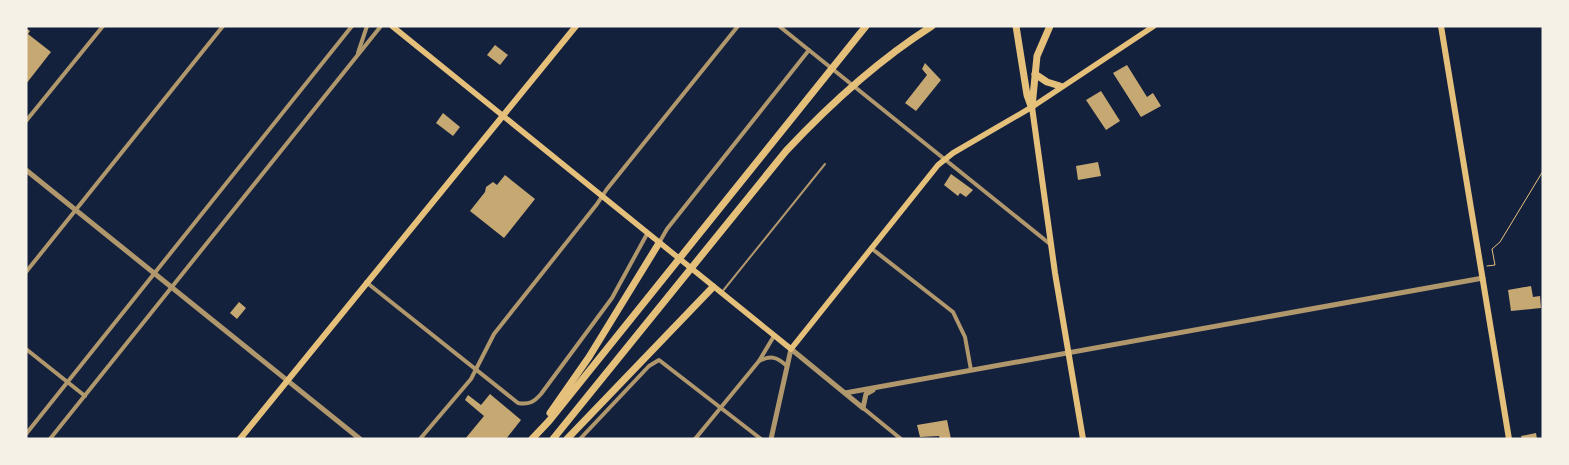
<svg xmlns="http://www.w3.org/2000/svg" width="1569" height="465" font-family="Mulish,sans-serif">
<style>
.building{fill:#c6a872}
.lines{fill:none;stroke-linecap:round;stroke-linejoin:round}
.path{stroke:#e5c07b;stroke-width:1}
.service{stroke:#b1986c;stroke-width:2}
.minor{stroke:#b1986c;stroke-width:4}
.tertiary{stroke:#b1986c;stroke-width:5}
.secondary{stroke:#e5c07b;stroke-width:5.5}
.primary{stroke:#e5c07b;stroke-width:6}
.motorway{stroke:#e5c07b;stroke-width:7}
</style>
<rect width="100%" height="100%" fill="#14213d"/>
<g class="building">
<polygon points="26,28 30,31 28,34 51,52 26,84"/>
<polygon points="495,45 508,55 500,65 487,55"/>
<polygon points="925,63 941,80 916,111 905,103 927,75 922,69"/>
<polygon points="1127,65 1147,97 1153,93 1161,106 1141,117 1113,73"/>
<polygon points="1101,91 1120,121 1106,130 1086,100"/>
<polygon points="443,113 460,127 453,136 436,123"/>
<polygon points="1098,162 1101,176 1078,180 1076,166"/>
<polygon points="951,174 973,190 966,197 960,193 958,196 944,185"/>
<polygon points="505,175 535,199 504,238 470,211 485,192 486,187 493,182 497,185"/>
<polygon points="1531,286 1533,297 1540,296 1541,308 1511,311 1508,290"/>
<polygon points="239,302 246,308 237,319 230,313"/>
<polygon points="490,394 521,420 506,439 465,439 484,416 465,400 468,395 481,405"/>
<polygon points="947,420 951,439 940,439 939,436 920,437 917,425"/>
<polygon points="1536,433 1537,439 1522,439 1521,436"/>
</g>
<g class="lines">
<polyline class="path" points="1487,266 1495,265 1492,249 1500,242 1543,171"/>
<polyline class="service" points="722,292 825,164"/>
<g class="minor">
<polyline points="779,26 1050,244"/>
<polyline points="358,53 367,26"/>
<polyline points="26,121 103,26"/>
<polyline points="659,243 667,229 809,50"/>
<polyline points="871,248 953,312 965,337 971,370"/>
<polyline points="26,272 223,26"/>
<path d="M366 282 518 403C529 405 534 402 541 394L612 298 647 234"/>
<polyline points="26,349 85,396"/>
<path d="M759 361C771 355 777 357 787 366"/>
<polyline points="863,408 901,439"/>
<polyline points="26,434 352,26"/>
<polyline points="50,439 381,26"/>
<polyline points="420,439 471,379 494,334 597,204 607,189 738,26"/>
<polyline points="580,439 649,366 659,360 761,439"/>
<polyline points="695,439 759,361 774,336"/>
</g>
<g class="tertiary">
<polyline points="26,170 360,439"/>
<polyline points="845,393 1483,278"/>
<polyline points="771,439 791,349 863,408 866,394 873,390"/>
</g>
<polyline class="secondary" points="392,26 791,349 938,165 953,153 1032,107 1154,26"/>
<g class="primary">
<polyline points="1441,26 1509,439"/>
<polyline points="1032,107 1055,273 1083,439"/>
<polyline points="240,439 576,26"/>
</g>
<g class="motorway">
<polyline points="1016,26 1027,95 1031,106"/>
<polyline points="1035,74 1047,82 1060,86"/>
<polyline points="1032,107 1037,56 1050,26"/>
<polyline points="550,413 589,357 659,243"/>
<polyline points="532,439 549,421 866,26"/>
<path d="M553 439 786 151C830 104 877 61 932 26"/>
<polyline points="567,439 713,287"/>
</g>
</g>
<rect width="1569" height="465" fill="none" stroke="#f6f1e7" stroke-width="55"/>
</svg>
